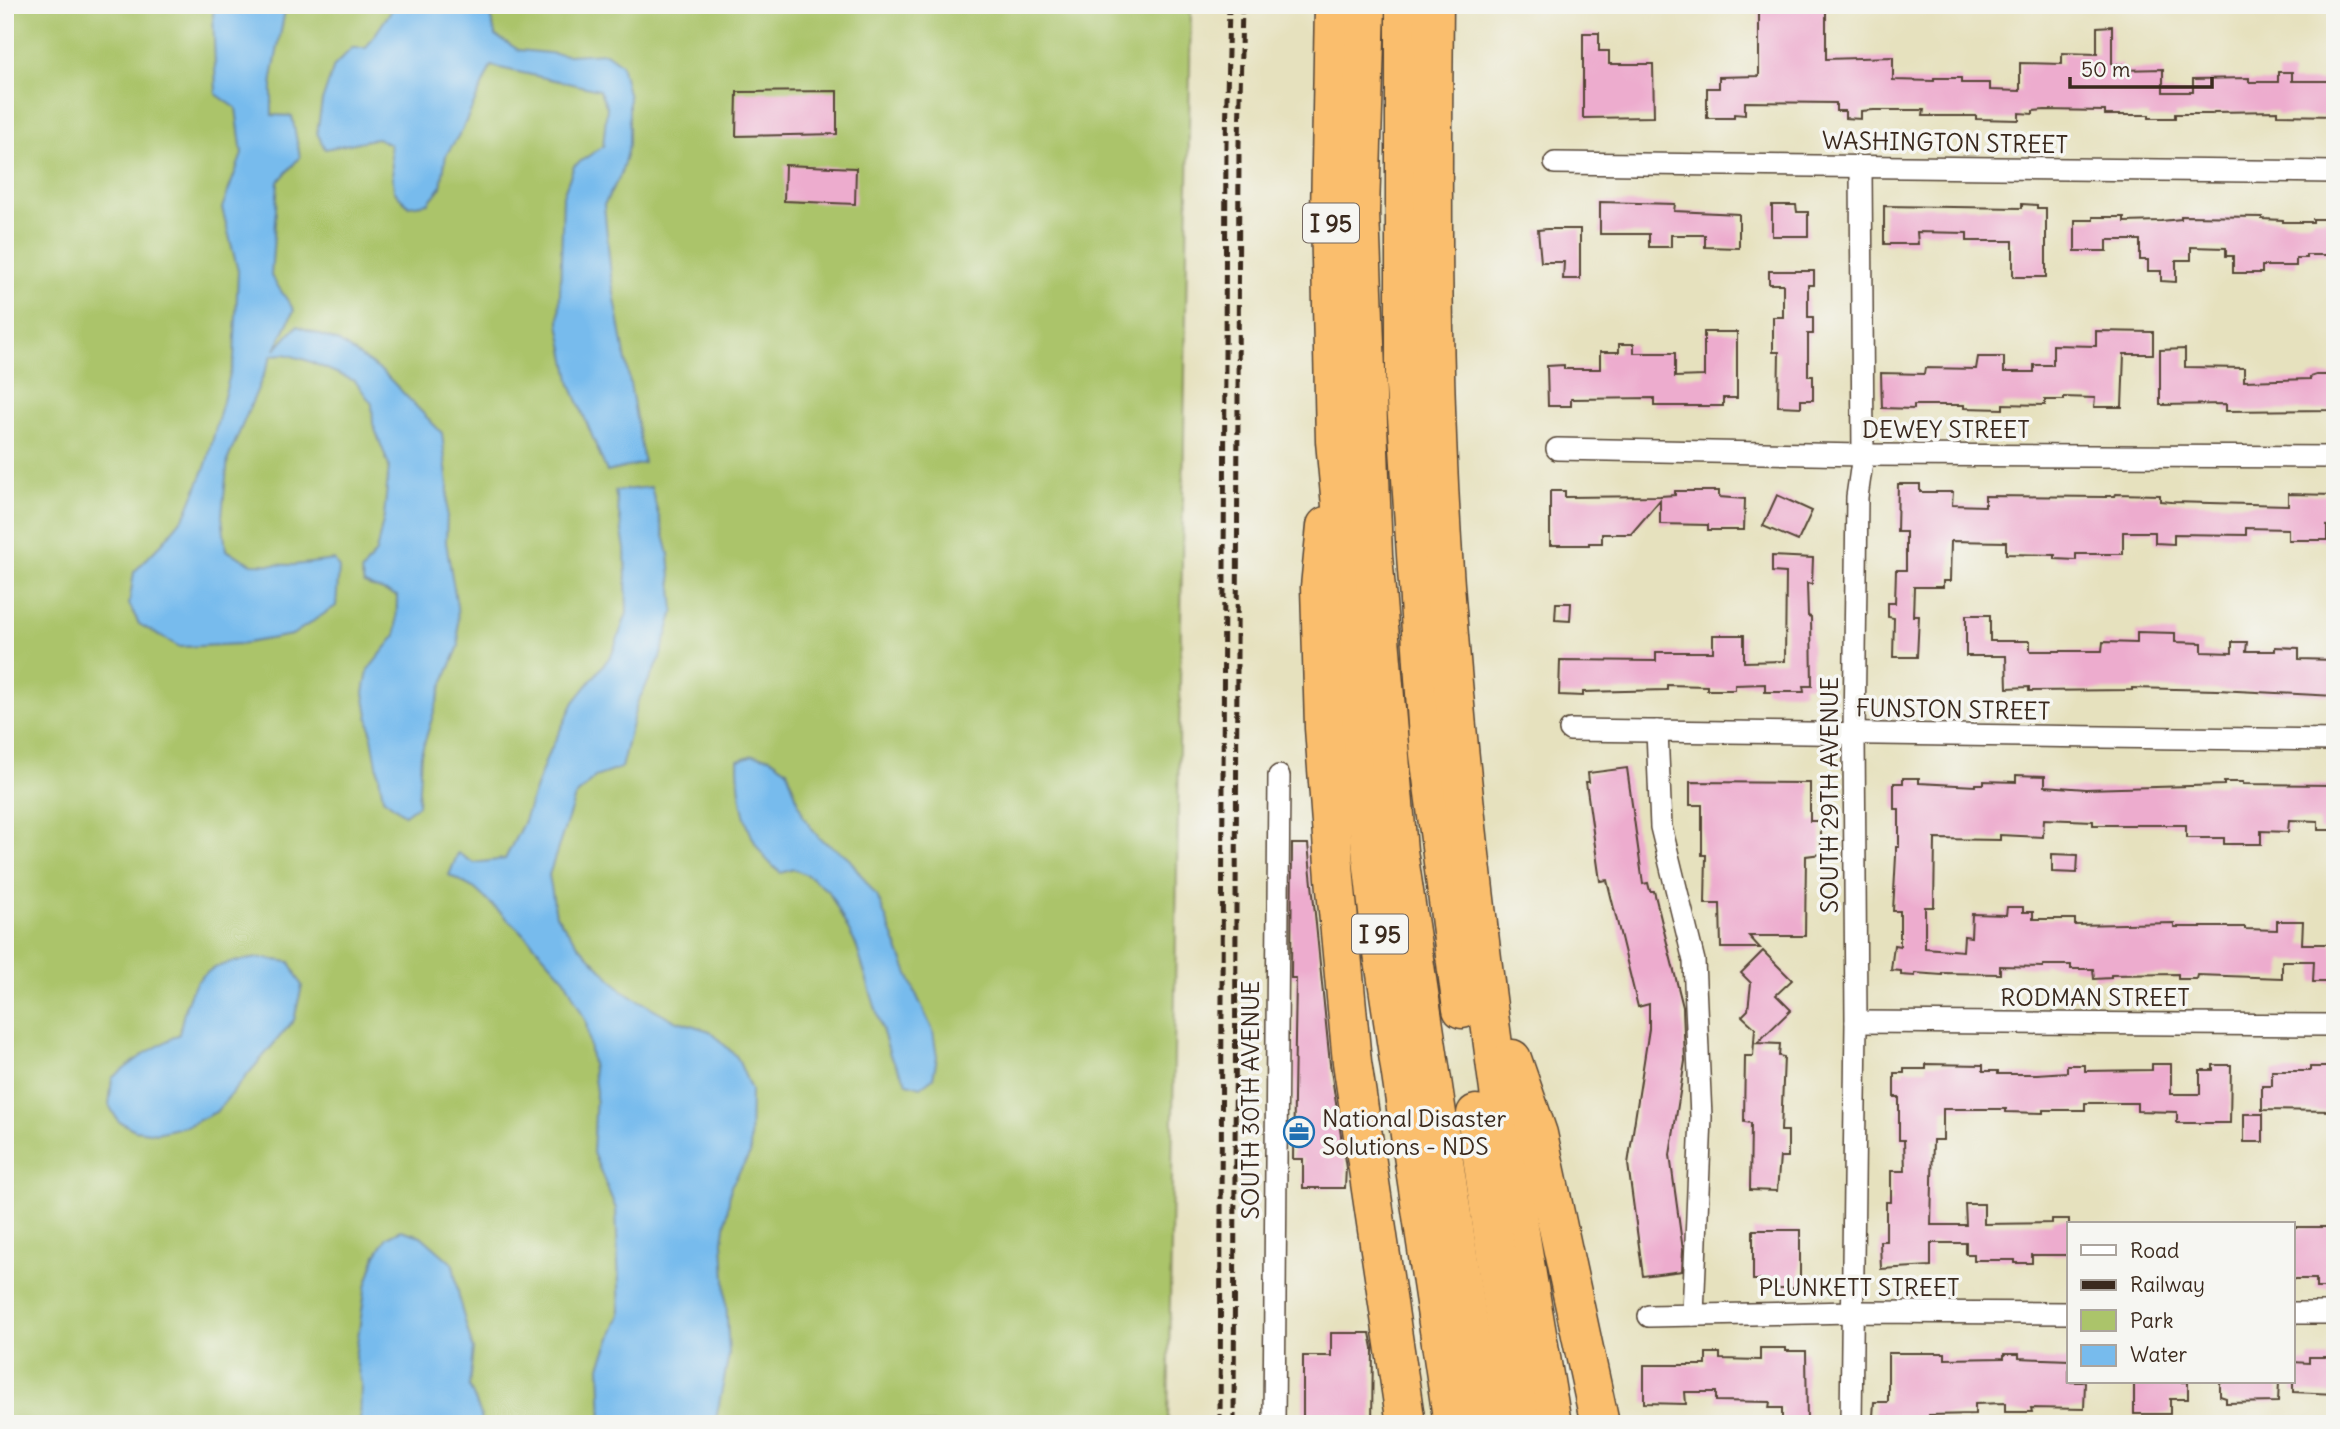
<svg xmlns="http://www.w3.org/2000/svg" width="2340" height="1429" font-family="Delius,sans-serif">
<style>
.green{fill:#abc46a;stroke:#737744;stroke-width:2}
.water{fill:#77bbed;stroke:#597286;stroke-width:2}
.building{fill:#edacce}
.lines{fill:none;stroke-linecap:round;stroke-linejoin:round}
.street-casing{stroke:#554536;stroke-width:24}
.highway-casing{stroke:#554536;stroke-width:41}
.street{stroke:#fff;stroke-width:21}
.highway{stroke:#fabe6d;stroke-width:38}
.rail{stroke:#3b2a1e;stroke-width:5;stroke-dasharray:10 5;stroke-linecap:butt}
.labels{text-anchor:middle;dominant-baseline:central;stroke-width:7;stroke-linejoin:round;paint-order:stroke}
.shield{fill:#f6f6f2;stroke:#73675e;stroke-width:2}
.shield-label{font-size:23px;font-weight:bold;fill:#3b2a1e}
.street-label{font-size:24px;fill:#3b2a1e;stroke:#f6f6f2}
.poi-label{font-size:24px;fill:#3b2a1e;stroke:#f6f6f2;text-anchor:start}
</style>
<rect width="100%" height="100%" fill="#f6f6f2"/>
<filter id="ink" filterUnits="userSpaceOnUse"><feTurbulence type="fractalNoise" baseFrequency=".0143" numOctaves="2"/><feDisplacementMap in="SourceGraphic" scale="14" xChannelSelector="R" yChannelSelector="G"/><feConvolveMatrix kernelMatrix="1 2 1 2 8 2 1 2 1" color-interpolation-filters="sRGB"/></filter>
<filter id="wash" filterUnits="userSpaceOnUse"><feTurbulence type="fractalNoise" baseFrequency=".00686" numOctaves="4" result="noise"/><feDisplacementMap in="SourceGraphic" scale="28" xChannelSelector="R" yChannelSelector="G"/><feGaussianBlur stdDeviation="1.57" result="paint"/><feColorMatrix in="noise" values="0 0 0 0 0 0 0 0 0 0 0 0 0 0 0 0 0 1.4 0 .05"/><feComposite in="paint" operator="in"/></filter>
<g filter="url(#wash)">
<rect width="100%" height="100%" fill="#e6e1be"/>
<polygon class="green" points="5,5 1191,5 1168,1424 5,1424"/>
<g class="water">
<polygon points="216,5 286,5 272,78 272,115 292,116 300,157 278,182 271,276 294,310 275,350 297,326 339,342 384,373 442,433 448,486 446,542 457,606 459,646 442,686 421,754 418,805 405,815 383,798 364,693 368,670 396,635 397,596 364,584 361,572 376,552 384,516 389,466 373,424 372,404 355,381 306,360 285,354 272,355 228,459 222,516 226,550 252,564 294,565 334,560 339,568 336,606 292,635 241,644 180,647 139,624 129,604 134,572 163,542 186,514 206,465 234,359 238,271 222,208 242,154 236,108 216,94 213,14"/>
<polygon points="395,5 487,5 496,36 519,50 568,55 606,53 621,64 629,98 629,144 621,174 604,205 611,276 644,463 607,472 571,385 559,324 563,195 574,166 603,146 607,107 599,90 491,66 462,130 446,155 441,187 428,203 409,206 394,191 390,145 378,138 325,149 317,133 322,101 334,66 352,48 366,48"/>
<polygon points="651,487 669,554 674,611 659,661 637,703 621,768 595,777 575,797 549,875 556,915 580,947 624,992 672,1019 710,1031 737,1057 751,1090 750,1154 731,1186 723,1241 729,1355 715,1424 602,1424 600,1366 620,1314 616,1209 593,1153 596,1092 586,1022 565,979 528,938 475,889 449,875 458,853 474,863 505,859 523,823 546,759 574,702 612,654 627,613 625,549 615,491"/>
<path d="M753 755 769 757 787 770 804 818 820 839 847 856 878 898 916 994 933 1031 937 1057 933 1078 921 1087 907 1083 890 1055 856 945 829 892 809 876 794 869 781 873C746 847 738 801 738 760Z"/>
<path d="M259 958 290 962 302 986 294 1020 216 1112 189 1125 157 1133 135 1130 118 1121 109 1105 112 1078 144 1054 179 1034C191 976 200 965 259 958Z"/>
<polygon points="401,1230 421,1236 453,1264 461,1307 473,1349 469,1386 481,1415 481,1424 360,1424 361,1383 355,1357 365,1290 376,1255 387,1237"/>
</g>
<g id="blocks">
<g class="building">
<polygon points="1759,5 1826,5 1826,59 1893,57 1893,80 1934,81 1934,78 1961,78 1961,83 1990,83 1990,90 2020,91 2020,63 2062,64 2062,53 2097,54 2097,27 2112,26 2112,64 2121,64 2121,70 2163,69 2163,92 2193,92 2193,79 2249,78 2249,82 2278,82 2278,72 2292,72 2292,81 2335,81 2335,116 2277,115 2277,111 2214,112 2212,114 2175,114 2175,118 2149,118 2149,115 2105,115 2105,111 2045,110 2033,111 2033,114 2019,113 2019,120 1976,119 1976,116 1923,116 1924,110 1874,110 1861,111 1861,119 1845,118 1845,111 1836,111 1836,103 1745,102 1745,115 1734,114 1734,118 1707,118 1707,88 1719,88 1719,77 1759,76"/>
<polygon points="1583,33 1599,33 1599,51 1609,51 1609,64 1653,64 1654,117 1583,118"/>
<polygon points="837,91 837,134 736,136 737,92"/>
<polygon points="785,165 856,168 855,204 784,201"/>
<polygon points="1600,202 1675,204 1674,211 1739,214 1739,248 1705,247 1705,235 1671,235 1671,247 1649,247 1649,234 1600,234"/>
<polygon points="2022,204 2037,205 2037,208 2046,208 2046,277 2013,277 2013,241 1967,241 1967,233 1917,232 1918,244 1884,244 1884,206 2022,208"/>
<polygon points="1772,205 1796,205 1797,212 1808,212 1808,236 1772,236"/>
<polygon points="2181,216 2262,217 2262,219 2283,220 2283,222 2313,222 2313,219 2335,219 2335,255 2306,255 2306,258 2296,258 2296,266 2262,266 2262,273 2233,273 2233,256 2226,256 2226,248 2191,247 2191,260 2176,260 2176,282 2161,281 2161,271 2148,271 2148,260 2140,260 2140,240 2107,240 2107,251 2075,251 2075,220 2093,220 2093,217 2124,217 2124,222 2161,221 2181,219"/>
<polygon points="1547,229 1580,229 1580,279 1563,279 1564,262 1541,262 1538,230"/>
<polygon points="1769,271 1814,271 1814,285 1808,285 1808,317 1813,317 1813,334 1808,334 1808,376 1813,376 1813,400 1801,400 1801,407 1778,406 1779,352 1773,352 1773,317 1783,317 1783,284 1769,284"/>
<polygon points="2096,331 2153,332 2153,354 2124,354 2122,407 2094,407 2095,398 2064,397 2064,400 2045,400 2045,405 2003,404 2003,409 1964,408 1964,405 1914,405 1914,409 1882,408 1881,373 1924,374 1925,368 1976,369 1978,357 2004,357 2004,372 2034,372 2034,365 2053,365 2053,345 2096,346"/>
<polygon points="1704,332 1737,332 1737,398 1723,398 1723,406 1654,406 1654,398 1571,399 1571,406 1548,406 1547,366 1564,365 1564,369 1600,369 1600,352 1619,352 1619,344 1634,344 1634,353 1675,353 1675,377 1704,376"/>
<polygon points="2185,349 2185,367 2244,368 2244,381 2310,379 2310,377 2316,375 2335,375 2335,410 2226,411 2226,404 2160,405 2160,350"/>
<polygon points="1898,484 1920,484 1920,492 1953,492 1952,505 1985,506 1985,496 2106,497 2106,496 2115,496 2116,494 2160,495 2160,501 2171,502 2288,505 2288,494 2335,495 2335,527 2327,526 2327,540 2288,540 2288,529 2246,528 2246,535 2174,534 2174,544 2155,543 2155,532 2123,532 2123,554 2076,554 2076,560 2055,559 2055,555 2006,554 2006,542 1951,541 1950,581 1943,581 1943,587 1914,587 1913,616 1919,616 1917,657 1893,657 1894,618 1888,617 1888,603 1895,603 1896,570 1906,570 1906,532 1897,532"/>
<polygon points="1550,491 1565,491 1565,497 1660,496 1675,495 1675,491 1719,491 1719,497 1745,499 1744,530 1708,530 1708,525 1660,524 1660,500 1631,534 1602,534 1602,543 1589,543 1589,545 1550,545"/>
<polygon points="1777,495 1812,511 1798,541 1763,526"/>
<polygon points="1772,556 1813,558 1812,584 1807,583 1808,616 1811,617 1812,686 1803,686 1804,692 1765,692 1765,684 1735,685 1735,690 1707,690 1707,686 1667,685 1667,690 1583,692 1583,696 1559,695 1560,660 1656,661 1656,652 1713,652 1713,635 1744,635 1744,662 1785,661 1786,573 1772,572"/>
<polygon points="1556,603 1571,603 1570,621 1555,620"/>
<polygon points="1966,615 1990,615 1990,641 2030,641 2030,651 2102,651 2103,642 2137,643 2137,632 2175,633 2175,642 2202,643 2202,652 2232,653 2232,642 2247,642 2246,651 2275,651 2275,647 2299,648 2299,659 2335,660 2335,696 2217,690 2132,688 2132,690 2029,691 2029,687 2007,688 2006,656 1966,656"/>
<polygon points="1627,768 1643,884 1648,883 1650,891 1654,891 1683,1007 1685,1061 1670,1155 1683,1250 1682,1271 1643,1276 1628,1164 1649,1029 1649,1004 1638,1007 1607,880 1600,881 1586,782 1589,782 1588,773"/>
<polygon points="2016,775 2045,776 2045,786 2086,789 2224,785 2224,782 2243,782 2243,784 2335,785 2335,830 2318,830 2318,821 2289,820 2288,832 2261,831 2261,844 2224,844 2224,838 2186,838 2186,825 2093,825 2093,821 2044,819 2043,837 2000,835 2000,840 1935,839 1934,907 1925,907 1925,948 1963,951 1964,936 1971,937 1972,914 2006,915 2007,907 2023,907 2023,912 2033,912 2033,919 2075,919 2075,925 2174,923 2174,927 2245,927 2245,929 2277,930 2277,921 2303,921 2302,944 2333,944 2335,974 2333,974 2333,982 2313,982 2314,961 2282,961 2282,978 2198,975 2197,979 2178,979 2178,974 2111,975 2111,978 2094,979 2093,969 2071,969 2071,965 2043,965 2043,967 2000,966 2000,974 1942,973 1942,975 1915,973 1915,976 1901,975 1901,971 1891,970 1894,945 1900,946 1900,911 1893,911 1896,856 1896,847 1899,847 1899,809 1894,809 1894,783 1903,783 1903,778 1919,778 1919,783 1975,786 1975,784 1984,784 1984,781 2016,782"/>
<polygon points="1690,782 1810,783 1810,821 1821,821 1821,854 1806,856 1805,936 1749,936 1760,948 1721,948 1720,904 1705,904 1706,855 1702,855 1702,805 1690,805"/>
<polygon points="1292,844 1308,844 1330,1064 1346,1168 1345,1188 1303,1188 1303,1159 1293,1159 1296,978 1291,978"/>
<polygon points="2052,854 2078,855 2077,873 2052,872"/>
<polygon points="1763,951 1792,980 1776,995 1791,1010 1757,1043 1780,1044 1779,1056 1784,1057 1781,1131 1788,1131 1788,1157 1780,1157 1777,1191 1750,1190 1751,1123 1744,1122 1745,1056 1753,1056 1755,1028 1742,1016 1748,1010 1751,983 1741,973"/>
<polygon points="1926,1064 1983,1065 1983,1071 1998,1071 1998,1074 2037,1074 2067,1072 2067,1065 2085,1065 2085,1071 2152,1070 2152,1064 2171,1064 2171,1094 2200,1094 2200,1070 2213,1070 2213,1065 2231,1065 2230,1123 2177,1123 2177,1112 2137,1111 2137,1103 2085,1103 2085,1110 2043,1110 2043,1113 2006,1112 2006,1109 1943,1109 1943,1140 1933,1140 1931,1225 1966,1225 1965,1204 1984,1204 1984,1224 2052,1223 2052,1219 2069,1219 2069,1255 2032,1255 2032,1263 2015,1263 2015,1260 1974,1260 1974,1254 1966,1254 1966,1243 1931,1243 1931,1266 1881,1269 1880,1241 1886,1241 1886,1202 1891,1202 1891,1171 1905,1171 1904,1140 1899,1140 1899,1097 1894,1097 1894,1073 1904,1073 1904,1069 1926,1069"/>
<polygon points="2310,1067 2334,1067 2335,1111 2262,1110 2262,1086 2272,1086 2272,1071 2310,1071"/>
<rect x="2244" y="1114" width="19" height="28"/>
<polygon points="2293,1227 2335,1227 2335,1288 2316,1288 2316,1279 2293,1279"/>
<polygon points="1753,1230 1800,1230 1800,1288 1766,1288 1767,1280 1753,1280"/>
<polygon points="1331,1333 1370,1333 1373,1348 1372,1424 1303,1424 1303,1356 1331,1356"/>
<polygon points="1760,1348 1786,1348 1786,1351 1806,1351 1807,1424 1782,1424 1782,1408 1769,1408 1770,1402 1716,1401 1716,1392 1685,1392 1686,1404 1644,1403 1644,1365 1706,1365 1706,1353 1720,1353 1720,1359 1760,1360"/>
<polygon points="1888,1353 1945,1353 1945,1359 2004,1358 2004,1354 2019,1354 2019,1358 2069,1360 2069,1382 2085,1382 2084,1409 2031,1408 2032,1412 2005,1412 2005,1403 1975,1404 1975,1414 1929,1415 1929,1424 1891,1424 1891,1418 1873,1417 1874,1402 1888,1402"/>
<polygon points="2309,1357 2328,1357 2328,1363 2335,1363 2335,1394 2293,1392 2293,1362 2309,1363"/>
<polygon points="2134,1382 2188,1382 2188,1399 2170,1399 2170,1414 2134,1414"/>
<polygon points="2220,1382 2279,1382 2278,1402 2226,1403 2226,1398 2220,1396"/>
</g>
</g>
</g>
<g filter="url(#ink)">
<use href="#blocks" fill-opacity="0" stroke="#554536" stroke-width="2"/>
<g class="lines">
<g class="street-casing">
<g id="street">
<polyline points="1555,163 2335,172"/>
<polyline points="1557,449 1863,455 2335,457"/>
<polyline points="1570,730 2335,740"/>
<polyline points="1657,731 1661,827 1694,961 1701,1117 1693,1315"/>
<polyline points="1856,1022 2335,1025"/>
<polyline points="2293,1313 2335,1313"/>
<polyline points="1649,1316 1853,1312 2069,1313"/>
<polyline points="1274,1424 1279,776"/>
<polyline points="1851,1424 1856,1022 1854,734 1857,497 1863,455 1861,168"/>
</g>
</g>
<g class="highway-casing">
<g id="highway">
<polyline points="1334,5 1330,214 1335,441 1349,593 1359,739 1381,940 1453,1424"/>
<polyline points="1366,5 1360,212 1373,555 1398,851 1483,1424"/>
<polyline points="1405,5 1405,386 1429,754 1462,1009"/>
<path d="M1434 5C1432 199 1431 392 1445 585 1459 771 1480 957 1506 1141 1519 1235 1537 1330 1552 1424"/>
<polyline points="1326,526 1320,587 1324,728 1335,878 1352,1062 1406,1424"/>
<polyline points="1512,1059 1538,1134 1600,1424"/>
<polyline points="1476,1114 1520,1424"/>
</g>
</g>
<use href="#street" class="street"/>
<use href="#highway" class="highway"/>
<g class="rail">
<polyline points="1220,1424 1226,144 1229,5"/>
<polyline points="1234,1424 1239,144 1242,5"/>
</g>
</g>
</g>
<defs>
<g id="office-ring" transform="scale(1.575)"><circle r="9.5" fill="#f6f6f2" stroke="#1f6fb2" stroke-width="1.5"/><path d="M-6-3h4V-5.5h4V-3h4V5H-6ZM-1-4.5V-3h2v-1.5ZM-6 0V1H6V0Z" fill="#1f6fb2"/></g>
</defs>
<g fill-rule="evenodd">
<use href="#office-ring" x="1299" y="1132"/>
</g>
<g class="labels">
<g class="shield">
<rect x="1303" y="203.5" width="56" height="39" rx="5"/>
<rect x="1352" y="914.5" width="56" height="39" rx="5"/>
</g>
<g class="shield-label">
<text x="1331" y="223">I 95</text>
<text x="1380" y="934">I 95</text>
</g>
<g class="street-label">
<text transform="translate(1945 142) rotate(1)">WASHINGTON STREET</text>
<text x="1946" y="429">DEWEY STREET</text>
<text transform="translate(1953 709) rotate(1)">FUNSTON STREET</text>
<text transform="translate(1829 795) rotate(-90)">SOUTH 29TH AVENUE</text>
<text x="2095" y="997">RODMAN STREET</text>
<text transform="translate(1250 1100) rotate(-90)">SOUTH 30TH AVENUE</text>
<text x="1859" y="1287">PLUNKETT STREET</text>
</g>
<g class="poi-label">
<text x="1322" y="1118">National Disaster<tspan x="1322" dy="28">Solutions - NDS</tspan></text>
</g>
</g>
<rect width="2340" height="1429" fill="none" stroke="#f6f6f2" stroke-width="28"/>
<rect x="2067" y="1222" width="228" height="161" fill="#f6f6f2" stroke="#aba49d" stroke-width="2"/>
<rect x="2081" y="1245" width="35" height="10" fill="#ffffff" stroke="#aba49d" stroke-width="2"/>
<text x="2130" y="1258" font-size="21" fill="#3b2a1e">Road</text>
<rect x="2081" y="1280" width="35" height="10" fill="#3b2a1e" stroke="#aba49d" stroke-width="2"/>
<text x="2130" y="1292" font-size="21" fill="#3b2a1e">Railway</text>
<rect x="2081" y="1310" width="35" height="21" fill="#abc46a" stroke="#aba49d" stroke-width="2"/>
<text x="2130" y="1328" font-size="21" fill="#3b2a1e">Park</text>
<rect x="2081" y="1345" width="35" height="21" fill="#77bbed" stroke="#aba49d" stroke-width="2"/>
<text x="2130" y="1362" font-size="21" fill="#3b2a1e">Water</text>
<path d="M2070 77v10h142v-10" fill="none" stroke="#3b2a1e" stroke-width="3.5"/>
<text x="2081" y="77" font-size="21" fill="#3b2a1e" stroke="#f6f6f2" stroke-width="5" paint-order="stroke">50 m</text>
</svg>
